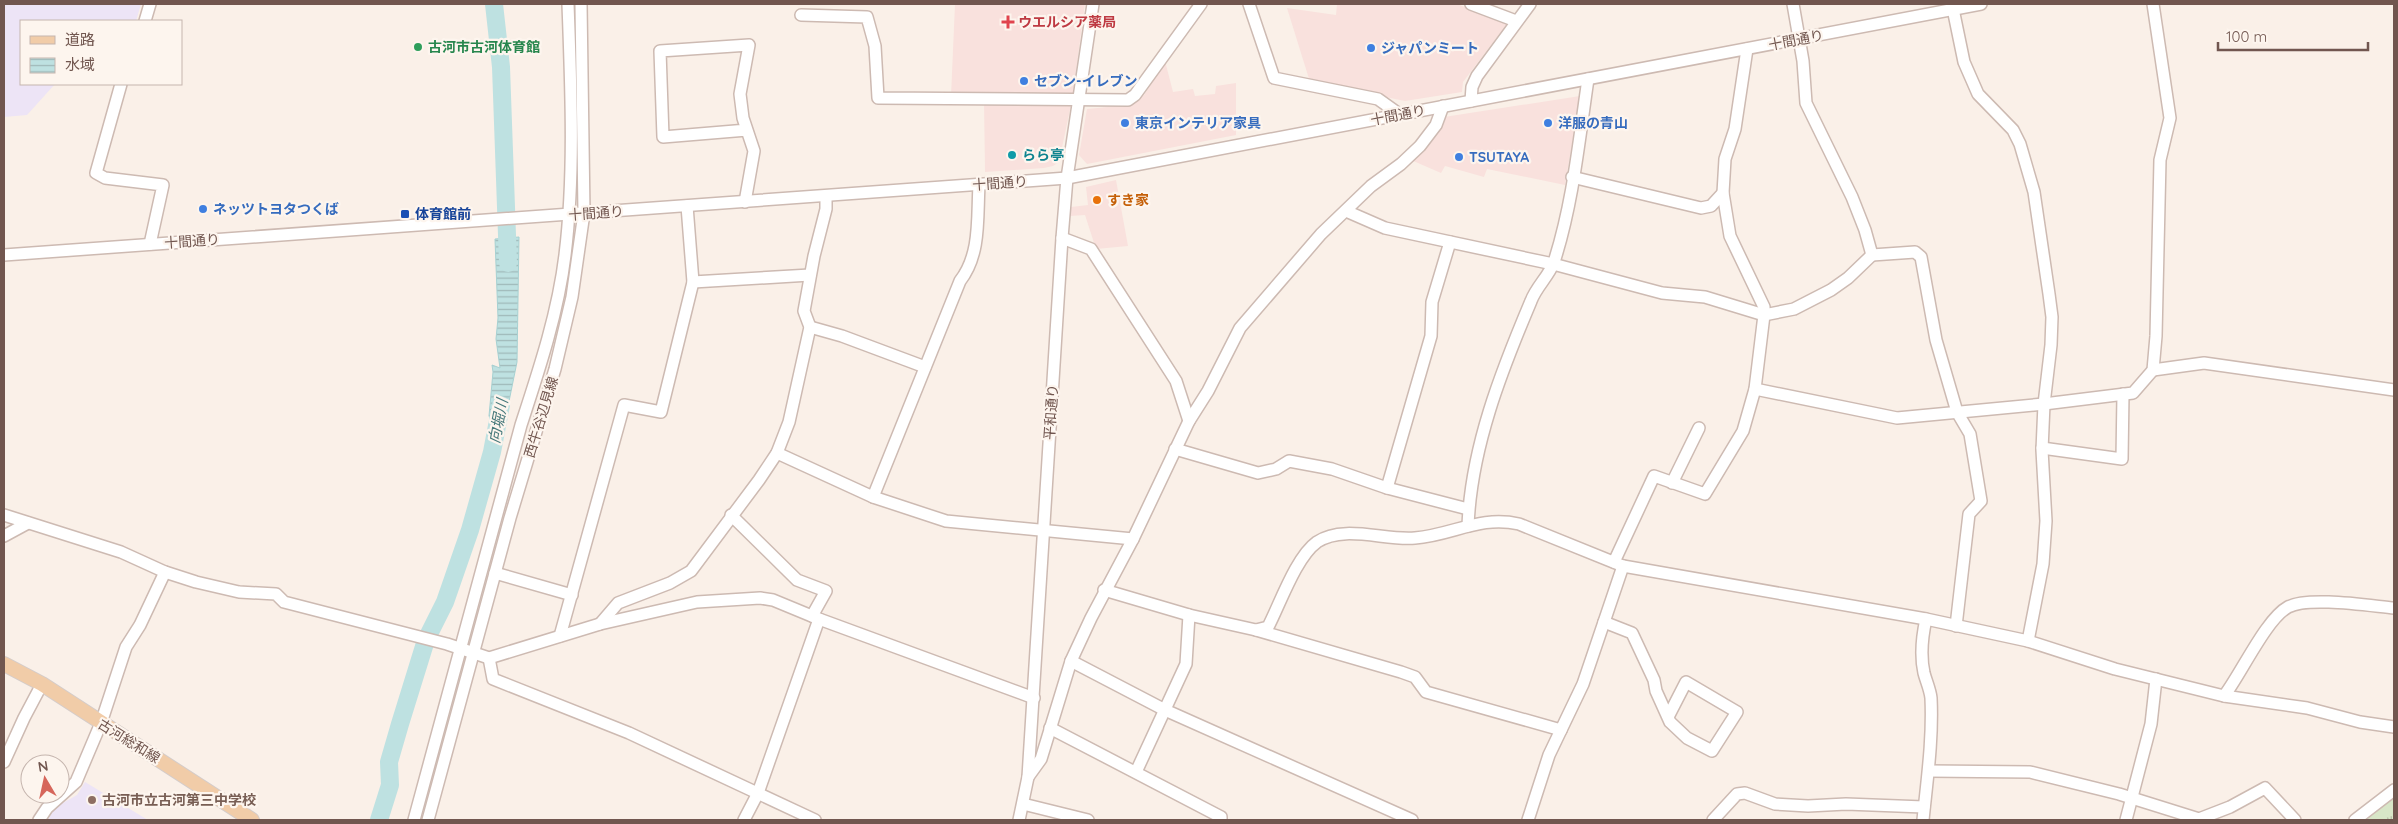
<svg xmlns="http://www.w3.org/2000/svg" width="2398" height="824" font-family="Quicksand,'Noto Sans JP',sans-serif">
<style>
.commercial{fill:#f9e1dd}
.education{fill:#ede4f6}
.grass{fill:url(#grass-tufts)}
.water{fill:url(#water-rules);stroke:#a6d1d2}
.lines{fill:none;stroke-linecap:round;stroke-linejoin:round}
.river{stroke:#bee1e1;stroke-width:18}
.minor-casing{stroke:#cdbab2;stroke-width:14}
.major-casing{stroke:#d4ccca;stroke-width:16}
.minor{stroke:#fff;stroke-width:11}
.major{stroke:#f1cca8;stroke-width:14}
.health-dot{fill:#e0444e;stroke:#fdf5ee;stroke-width:2}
.leisure-dot{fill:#2e9e5b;stroke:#fdf5ee;stroke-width:2}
.shop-dot{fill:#3f7fe0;stroke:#fdf5ee;stroke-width:2}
.culture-dot{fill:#0f9aa8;stroke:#fdf5ee;stroke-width:2}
.food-dot{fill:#e8710a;stroke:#fdf5ee;stroke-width:2}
.transit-dot{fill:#1a4fb4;stroke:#fdf5ee;stroke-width:2}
.education-dot{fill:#8d6e63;stroke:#fdf5ee;stroke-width:2}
.labels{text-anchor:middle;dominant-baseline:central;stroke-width:4.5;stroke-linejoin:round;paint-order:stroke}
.health-label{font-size:14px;font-weight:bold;fill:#be3a42;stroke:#fdf5ee;text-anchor:start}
.street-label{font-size:14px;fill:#71564f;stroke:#fdf5ee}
.leisure-label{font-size:14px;font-weight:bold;fill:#27864d;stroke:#fdf5ee;text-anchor:start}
.shop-label{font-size:14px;font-weight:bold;fill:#366cbe;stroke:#fdf5ee;text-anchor:start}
.culture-label{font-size:14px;font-weight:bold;fill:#0d838f;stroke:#fdf5ee;text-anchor:start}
.food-label{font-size:14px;font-weight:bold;fill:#c56008;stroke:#fdf5ee;text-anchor:start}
.transit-label{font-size:14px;font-weight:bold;fill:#164399;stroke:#fdf5ee;text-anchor:start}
.education-label{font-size:14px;font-weight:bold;fill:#785e54;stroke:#fdf5ee;text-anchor:start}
.water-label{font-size:15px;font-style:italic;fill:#47797b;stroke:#fdf5ee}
</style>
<defs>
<pattern id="grass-tufts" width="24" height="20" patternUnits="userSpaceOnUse" patternTransform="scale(1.25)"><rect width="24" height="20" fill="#d8e6c8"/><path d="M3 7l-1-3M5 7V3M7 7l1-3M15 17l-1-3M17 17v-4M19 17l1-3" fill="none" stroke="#b4bda5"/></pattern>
<pattern id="water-rules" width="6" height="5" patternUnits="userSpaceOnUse" patternTransform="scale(1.25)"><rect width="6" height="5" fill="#bee1e1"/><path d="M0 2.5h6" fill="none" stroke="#9fb9b9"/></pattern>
</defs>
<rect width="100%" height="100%" fill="#faf0e8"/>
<g class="commercial">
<polygon points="955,4 1085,4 1073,93 1069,96 951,96"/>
<polygon points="1337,4 1457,4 1507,24 1463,82 1462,92 1405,101 1310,82 1287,8 1336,15"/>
<polygon points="1165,61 1173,92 1193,89 1195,96 1215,94 1216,86 1236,83 1236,135 1087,164 1079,155 1087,109 1128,105 1144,95"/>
<polygon points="1580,96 1565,185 1487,169 1484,177 1445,166 1441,173 1411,160 1431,141 1444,117"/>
<polygon points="984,103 1071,105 1059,162 1053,166 1044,168 985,172"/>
<polygon points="1116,180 1128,246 1096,249 1085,215 1070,216 1071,207 1088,205 1086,187"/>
</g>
<g class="education">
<polygon points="4,4 141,4 136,21 21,21 21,84 55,84 27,115 4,117"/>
<polygon points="85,782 148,820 48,820 52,812 61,804 77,795"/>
</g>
<polygon class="grass" points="2394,790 2394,820 2355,820"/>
<polygon class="water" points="519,237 517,362 504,426 496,429 489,416 493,372 492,365 500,368 496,339 498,318 495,239"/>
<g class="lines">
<g class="river">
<polyline points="494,4 501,67 508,263"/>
<polyline points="379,820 390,785 389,762 400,724 426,640 445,602 470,530 492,452 501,405"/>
</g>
<g class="minor-casing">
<g id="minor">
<polyline points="1249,4 1274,78 1378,99 1399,114"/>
<polyline points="1471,4 1516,21"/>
<polyline points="1793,4 1803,61 1806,103 1852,197 1865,230 1872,255 1915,252 1921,257 1936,340 1957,412 1970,434 1981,501 1969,514 1956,626"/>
<polyline points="1952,4 1964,62 1978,94 2013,130 2020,144 2034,192 2049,294 2052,317 2051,345 2044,404 2042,450 2046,521 2043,564 2028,641"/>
<polyline points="801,15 867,17 875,46 878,98 1128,100 1135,95 1201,4"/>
<polyline points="145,21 150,4"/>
<polyline points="121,84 96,173 105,178 163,185 150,244"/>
<polyline points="1471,101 1472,87 1477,76 1530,4"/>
<polyline points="1572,177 1701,208 1711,206 1723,193"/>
<polyline points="745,202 754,151 743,118 740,94 749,45 660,51 663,137 747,130"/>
<polyline points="687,206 693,282 810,275"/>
<polyline points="1346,211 1385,228 1553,264 1662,293 1705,297 1764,315 1794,309 1831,290 1848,278 1872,255"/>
<polyline points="1062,238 1091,249 1176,381 1189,421"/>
<polyline points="4,255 1067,178 1981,4"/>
<polyline points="810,327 842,336 925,367"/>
<polyline points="2153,370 2204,363 2394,390"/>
<polyline points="1755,389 1897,418 2044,404 2133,393 2153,370 2156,336 2160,160 2170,118 2153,4"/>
<polyline points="2042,448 2122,459 2123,394"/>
<polyline points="1175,449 1258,473 1276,469 1289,461 1332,469 1387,488 1431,336 1432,302 1450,242"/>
<polyline points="777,453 873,497 946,521 1133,539"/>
<polyline points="1672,483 1699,428"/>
<polyline points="1387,488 1468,509"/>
<path d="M873 497 960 281C981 254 977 218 979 185"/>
<polyline points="4,515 121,552 165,572 196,582 239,592 276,594 284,602 447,644 489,658 600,624 697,602 760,598 773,600 819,619 1034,698"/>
<polyline points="731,515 797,580 826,591 812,616"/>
<path d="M1468 526C1471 448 1501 372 1531 301 1536 287 1549 276 1554 262 1573 203 1579 140 1588 79"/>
<polyline points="4,536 28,523"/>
<polyline points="1614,562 1654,476 1705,494 1743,431 1755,389 1764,315 1764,307 1730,236 1723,193 1725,159 1735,129 1747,49"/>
<polyline points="495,573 572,595"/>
<polyline points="1104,590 1189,615 1256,630 1401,672 1415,677 1426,692 1561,730"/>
<polyline points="1604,622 1632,633 1654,680 1656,691 1670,722 1687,738 1712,751 1737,712 1686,682 1668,717"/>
<polyline points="600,624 618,603 670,583 691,571 759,480 777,453 789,422 810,327 804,311 814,256 826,209 826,196"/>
<path d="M1256 630 1268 627C1280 604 1296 557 1317 542 1344 524 1385 541 1415 538 1453 535 1480 515 1519 524L1623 566 1926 619 2028 641 2115 669 2224 696 2307 708 2360 722 2394 727"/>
<polyline points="560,636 624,405 661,412 693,282"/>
<polyline points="489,658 493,679 629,733 815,820"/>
<polyline points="1071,661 1165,710 1412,820"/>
<path d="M2224 696C2241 674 2266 619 2288 607 2308 596 2371 606 2394 608"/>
<polyline points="1050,728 1221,817 1221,820"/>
<polyline points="4,762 24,718 42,684"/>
<polyline points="1929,771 2030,772 2119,794 2199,819 2230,807 2265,788 2295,820"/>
<polyline points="1136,772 1186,664 1189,615"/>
<polyline points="1028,777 1041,759 1071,661 1091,618 1133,539 1189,421 1208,391 1240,328 1321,234 1371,186 1401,164 1420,146 1436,125 1443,106"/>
<polyline points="1023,804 1088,820"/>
<polyline points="39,820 47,808 76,782 101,723 126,647 140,625 165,572"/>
<path d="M414 820 521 425C539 370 558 313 565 255 575 173 571 87 568 4"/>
<polyline points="428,820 510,518 555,369 572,297 584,213 581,4"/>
<polyline points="744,820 758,793 819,619"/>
<polyline points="1019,820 1028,777 1062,238 1067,178 1093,4"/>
<polyline points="1528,820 1549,755 1583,684 1623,566"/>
<polyline points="1713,820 1737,794 1745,793 1775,804 1808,806 1846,804 1924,807"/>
<path d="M1923 820C1927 780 1933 739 1931 698 1930 689 1926 681 1924 673 1920 655 1922 637 1926 619"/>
<polyline points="2126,820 2151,724 2156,679"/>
<polyline points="2355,820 2394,790"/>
</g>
</g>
<g class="major-casing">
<polyline id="major" points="4,664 42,684 252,820"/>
</g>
<use href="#minor" class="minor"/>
<use href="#major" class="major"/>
</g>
<path class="health-dot" d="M1005.5 14.5h5v5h5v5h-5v5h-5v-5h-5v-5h5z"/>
<circle class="leisure-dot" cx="418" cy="47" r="5"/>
<g class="shop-dot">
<circle cx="1371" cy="48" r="5"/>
<circle cx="1024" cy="81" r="5"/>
<circle cx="1125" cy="123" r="5"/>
<circle cx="1548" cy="123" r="5"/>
<circle cx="1459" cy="157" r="5"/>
<circle cx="203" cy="209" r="5"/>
</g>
<circle class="culture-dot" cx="1012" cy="155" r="5"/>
<circle class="food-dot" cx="1097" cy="200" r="5"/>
<rect class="transit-dot" x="400" y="209" width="10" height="10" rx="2.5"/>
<circle class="education-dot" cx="92" cy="800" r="5"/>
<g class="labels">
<g class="health-label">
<text x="1018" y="22">ウエルシア薬局</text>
</g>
<g class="street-label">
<text transform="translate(1796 40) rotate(-11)">十間通り</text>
<text transform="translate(1398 115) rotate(-11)">十間通り</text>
<text transform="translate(1000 183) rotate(-4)">十間通り</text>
<text transform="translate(596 213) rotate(-4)">十間通り</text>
<text transform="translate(192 241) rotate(-4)">十間通り</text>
<text transform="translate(1051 412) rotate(-86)">平和通り</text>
<text transform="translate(541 417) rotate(-73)">西牛谷辺見線</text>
<text transform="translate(129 741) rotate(32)">古河総和線</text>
</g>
<g class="leisure-label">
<text x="428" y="47">古河市古河体育館</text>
</g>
<g class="shop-label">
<text x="1381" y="48">ジャパンミート</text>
<text x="1034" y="81">セブン-イレブン</text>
<text x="1135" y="123">東京インテリア家具</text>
<text x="1558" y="123">洋服の青山</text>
<text x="1469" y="157">TSUTAYA</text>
<text x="213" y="209">ネッツトヨタつくば</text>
</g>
<g class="culture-label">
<text x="1022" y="155">らら亭</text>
</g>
<g class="food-label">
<text x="1107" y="200">すき家</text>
</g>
<g class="transit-label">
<text x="415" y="214">体育館前</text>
</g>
<g class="education-label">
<text x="102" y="800">古河市立古河第三中学校</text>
</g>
<g class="water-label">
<text transform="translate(498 421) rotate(-79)">向堀川</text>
</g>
</g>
<rect width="2398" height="824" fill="none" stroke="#71564f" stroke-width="10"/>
<rect x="20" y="20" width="162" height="65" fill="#fdf5ee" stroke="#c5b5ae"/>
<rect x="30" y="36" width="25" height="8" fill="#f1cca8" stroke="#c5b5ae"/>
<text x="65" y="45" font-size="15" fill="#71564f">道路</text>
<rect x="30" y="58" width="25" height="15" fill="url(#water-rules)" stroke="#c5b5ae"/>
<text x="65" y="70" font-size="15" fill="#71564f">水域</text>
<g transform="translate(45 779) rotate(351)"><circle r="24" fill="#fdf5ee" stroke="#c5b5ae"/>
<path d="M0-4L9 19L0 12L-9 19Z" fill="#d6665b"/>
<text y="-8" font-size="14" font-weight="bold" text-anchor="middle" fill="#71564f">N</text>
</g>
<path d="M2218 42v8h150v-8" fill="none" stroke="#71564f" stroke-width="2.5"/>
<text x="2226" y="42" font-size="15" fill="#71564f" stroke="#fdf5ee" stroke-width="4" paint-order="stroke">100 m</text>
</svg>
